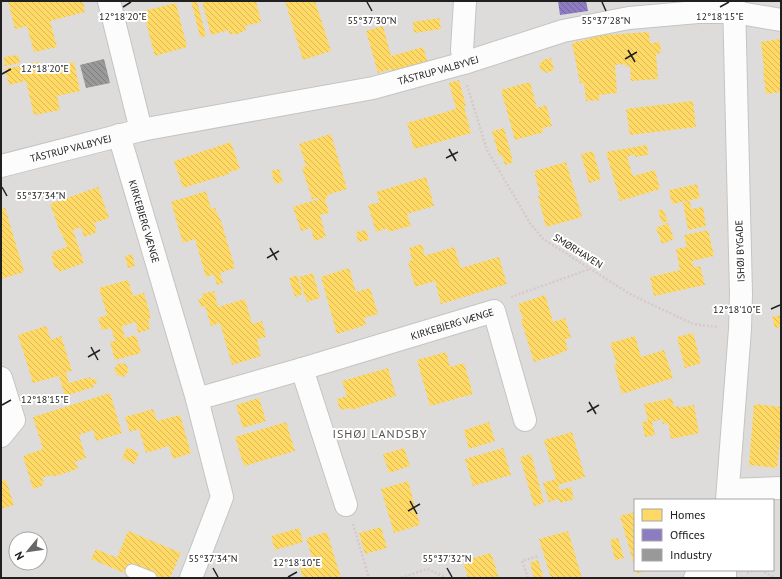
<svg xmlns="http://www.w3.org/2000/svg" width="782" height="579" font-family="'PT Sans',sans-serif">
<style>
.residential{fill:#dddcda;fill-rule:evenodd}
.homes{fill:url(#homes-back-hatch)}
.offices{fill:url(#offices-back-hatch)}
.industry{fill:url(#industry-back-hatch)}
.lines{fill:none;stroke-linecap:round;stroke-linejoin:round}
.service-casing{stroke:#c5c4c3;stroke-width:15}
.minor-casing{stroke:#c5c4c3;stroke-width:24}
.tertiary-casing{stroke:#c5c4c3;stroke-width:24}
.path{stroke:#d7c9c8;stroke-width:2.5;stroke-dasharray:2 2;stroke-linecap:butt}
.service{stroke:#fcfcfc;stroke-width:13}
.minor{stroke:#fcfcfc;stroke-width:22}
.tertiary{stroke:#fcfcfc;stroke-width:22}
.ticks{fill:none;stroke:#202020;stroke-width:1.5}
.labels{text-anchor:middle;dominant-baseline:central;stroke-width:4;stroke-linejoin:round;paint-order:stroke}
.street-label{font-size:10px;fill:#202020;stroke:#fff}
.quarter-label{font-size:12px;letter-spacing:1px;fill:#535353;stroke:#fff}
.ticks-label{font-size:10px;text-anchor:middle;fill:#202020;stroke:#fff;stroke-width:4;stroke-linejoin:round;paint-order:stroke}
</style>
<defs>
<pattern id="homes-back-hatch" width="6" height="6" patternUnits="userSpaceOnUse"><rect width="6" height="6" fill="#ffd966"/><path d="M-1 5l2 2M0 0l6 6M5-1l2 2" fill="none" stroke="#daba58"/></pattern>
<pattern id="offices-back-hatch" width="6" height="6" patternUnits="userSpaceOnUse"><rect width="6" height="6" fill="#8e7cc3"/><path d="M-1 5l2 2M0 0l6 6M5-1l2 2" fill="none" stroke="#74659e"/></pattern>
<pattern id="industry-back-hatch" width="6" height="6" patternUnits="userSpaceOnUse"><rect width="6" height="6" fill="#999"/><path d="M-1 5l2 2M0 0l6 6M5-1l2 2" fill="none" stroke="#7c7c7c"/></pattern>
</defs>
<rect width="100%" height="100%" fill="#eeece9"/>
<path class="residential" d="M1 1H781V578H1ZM635 500H773V570H635ZM16 539H40V563H16Z"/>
<g class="homes">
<polygon points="8,1 83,1 85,12 50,21 57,47 34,52 27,26 15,29"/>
<polygon points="191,1 197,1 206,36 200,37"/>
<polygon points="202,1 256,1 261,22 245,26 246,30 238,34 229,34 229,30 211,35"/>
<polygon points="285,1 315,1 331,51 303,60"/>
<polygon points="176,3 187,47 155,56 143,11"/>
<polygon points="439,18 441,29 414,33 413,22"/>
<polygon points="383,26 391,56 423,47 428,63 392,73 391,69 378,73 366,31"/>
<polygon points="649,32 650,43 660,42 661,53 656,54 658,79 631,81 630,66 626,67 625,64 615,65 617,93 599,95 600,100 586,101 584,83 580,83 572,43 592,38 591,36"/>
<polygon points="781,39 781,92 766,94 763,70 764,70 761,42"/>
<polygon points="18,55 20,63 5,66 4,57"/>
<polygon points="551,58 554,70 546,73 545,71 541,71 539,63 543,62 542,60"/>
<polygon points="38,62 40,70 74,62 80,91 57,96 60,110 34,115 26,81 9,85 5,69"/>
<polygon points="459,80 466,106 464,107 471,133 414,149 407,123 456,109 449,83"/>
<polygon points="530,82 537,108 546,105 552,126 542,128 544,132 515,140 501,90"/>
<polygon points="693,101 696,127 630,135 626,109"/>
<polygon points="504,128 513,162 505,165 502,155 499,156 492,131"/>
<polygon points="331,134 347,189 327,195 328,198 325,199 329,213 320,215 326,237 314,241 311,228 301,231 293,207 315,200 315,201 319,200 318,198 312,199 302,168 306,166 299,144"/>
<polygon points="231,142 240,169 229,172 229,174 183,188 174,161"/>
<polygon points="647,145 648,155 635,157 635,154 627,157 633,176 655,170 660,189 620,201 606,152"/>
<polygon points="593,151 601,179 589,183 581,154"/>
<polygon points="566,162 582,217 546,227 538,196 540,195 534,171"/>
<polygon points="279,169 283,182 275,184 271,171"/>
<polygon points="426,177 434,206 407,214 411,226 388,232 387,228 376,232 368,205 380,202 376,192"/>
<polygon points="697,184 700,198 672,204 669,190"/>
<polygon points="98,187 109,218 94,223 97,232 84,237 81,227 73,230 84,263 59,272 58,268 55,269 51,256 53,256 52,252 67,247 62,234 61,234 50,204"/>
<polygon points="206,191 211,209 215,208 219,218 220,218 235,268 220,273 223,283 217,285 214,274 206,277 195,239 183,243 171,202"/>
<polygon points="690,201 691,209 703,207 706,226 688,230 683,202"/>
<polygon points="5,208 24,272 1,279 1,209"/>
<polygon points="663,209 668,221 662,223 658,211"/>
<polygon points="668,223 674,239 662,244 656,228"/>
<polygon points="366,230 369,240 358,242 356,232"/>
<polygon points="708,230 714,256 692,261 694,268 700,266 705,285 654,296 650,277 680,270 676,249 687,247 684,235"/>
<polygon points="422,244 425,256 427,256 427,255 454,247 461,268 499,257 507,284 441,304 435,281 415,287 408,262 412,260 409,248"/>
<polygon points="132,254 135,266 128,268 125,256"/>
<polygon points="349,268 356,292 370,288 378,314 364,318 366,325 337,334 321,277"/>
<polygon points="313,273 320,298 307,302 299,277"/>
<polygon points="297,275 303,294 295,297 289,278"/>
<polygon points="128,280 133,296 144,293 151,318 148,319 150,329 138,333 136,322 122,326 125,338 136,335 141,353 115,360 110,342 115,341 111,328 102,330 98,318 107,315 99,288"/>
<polygon points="214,291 218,307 245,299 252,324 262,321 266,337 257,339 261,356 232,365 220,323 211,326 205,306 201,307 198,299 203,298 202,294"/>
<polygon points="545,295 553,322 565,318 571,338 565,339 568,350 562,352 562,353 534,362 521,320 523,319 518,304"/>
<polygon points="781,315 781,327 775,328 772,317"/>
<polygon points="46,326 51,340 61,336 72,371 66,372 69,383 90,377 91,380 96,378 97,383 93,385 94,387 65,396 59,376 33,383 18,335"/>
<polygon points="693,333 701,363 685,368 677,337"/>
<polygon points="635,336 641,357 664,350 673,378 622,394 614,365 617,364 610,343"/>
<polygon points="446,352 450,367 464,363 473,394 430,406 417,360"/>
<polygon points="119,363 126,364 129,371 124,377 117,375 114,369"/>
<polygon points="388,368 396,396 351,410 350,408 340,410 337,399 347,396 342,381"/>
<polygon points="110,393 122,433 96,441 93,430 79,435 86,458 75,462 78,469 52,477 51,475 42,478 44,485 33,489 23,456 43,449 33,417"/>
<polygon points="259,398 266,421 243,428 236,405"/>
<polygon points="672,398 674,407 679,406 679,408 694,405 699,433 671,439 668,423 663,424 662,419 652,422 655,435 645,437 642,422 648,421 644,404"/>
<polygon points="754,404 781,407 781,429 777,468 749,465"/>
<polygon points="153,409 157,421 180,415 191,453 173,459 169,446 146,453 139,429 130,432 125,417"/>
<polygon points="286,422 295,451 244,466 235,437"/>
<polygon points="489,422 495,441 469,449 464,430"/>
<polygon points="572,432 585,477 558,485 560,490 571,487 574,499 560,503 559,499 549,502 543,483 556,479 544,440"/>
<polygon points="127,447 139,453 134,464 122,458"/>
<polygon points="404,448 410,466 389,473 383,454"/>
<polygon points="503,448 511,475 473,486 465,459"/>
<polygon points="531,454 544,503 534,506 520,457"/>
<polygon points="6,480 14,505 1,509 1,481"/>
<polygon points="408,481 420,525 394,533 381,489"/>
<polygon points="635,512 635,568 620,516"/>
<polygon points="381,527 387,548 365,554 359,533"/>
<polygon points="299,528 303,542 275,550 271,536"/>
<polygon points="128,531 181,553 170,578 161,578 131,565 127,574 91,559 96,549 117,558"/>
<polygon points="568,531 582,578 551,578 539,539"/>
<polygon points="327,532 341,578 303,578 299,565 313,561 306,538"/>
<polygon points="618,538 624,558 615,560 610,540"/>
<polygon points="491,553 499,578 468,578 463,561"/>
<polygon points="538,560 544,578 534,578 530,563"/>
<polygon points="635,570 648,570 636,574"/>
</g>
<polygon class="offices" points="558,1 586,1 588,11 560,15"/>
<polygon class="industry" points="104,59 110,83 86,88 80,65"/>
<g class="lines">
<g class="service-casing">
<polyline id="service" points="132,571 150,578"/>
</g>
<g class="minor-casing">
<g id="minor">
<polyline points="109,1 141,130"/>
<polyline points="734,12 781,20"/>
<polyline points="464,63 462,50 465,1"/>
<path id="s1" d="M119 135 197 399 222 497 191 578"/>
<polyline points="302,369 346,505"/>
<polyline points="1,378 14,420 1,436"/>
<path id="s2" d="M197 399 302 369 494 311 525 420"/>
<polyline points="728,490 781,488"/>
<polyline points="695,578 704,576 725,574"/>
</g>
</g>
<g class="tertiary-casing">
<g id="tertiary">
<path id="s3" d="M1 166 141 130 373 88 464 63 563 31 629 18 698 12H734"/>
<polyline points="727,500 740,329 741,294 734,1"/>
<polyline points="725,570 725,578"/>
</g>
</g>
<g class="path">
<polyline points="467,85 487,150 530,223 543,239 630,294 693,324 718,327"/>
<polyline points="511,297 590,269"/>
<polyline points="353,524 369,578"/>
<polyline points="761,570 775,578"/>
<polyline points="747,573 754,570"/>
<polyline points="401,578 427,569 443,576 444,578"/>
<polyline points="528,578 522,561 538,556"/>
</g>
<use href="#service" class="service"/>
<use href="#minor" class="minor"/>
<use href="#tertiary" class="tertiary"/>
</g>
<path class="ticks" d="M367 2 372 11M602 2 606 11M123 7 131 2M720 7 729 2M628 50 635 62M625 59 637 52M2 74 11 69M449 149 456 161M446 158 458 152M2 187 7 196M270 248 277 260M267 258 279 251M771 309 780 305M91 347 98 360M88 357 100 350M589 402 596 414M2 405 11 400M587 412 599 405M410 501 417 514M408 511 420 504M213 568 218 577M447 568 452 577M288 577 297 572"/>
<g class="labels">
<g class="street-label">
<text stroke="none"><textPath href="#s3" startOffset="448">TÅSTRUP VALBYVEJ</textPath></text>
<text stroke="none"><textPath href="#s3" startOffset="72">TÅSTRUP VALBYVEJ</textPath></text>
<text stroke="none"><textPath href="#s1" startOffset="90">KIRKEBJERG VÆNGE</textPath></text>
<text transform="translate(578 251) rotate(32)">SMØRHAVEN</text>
<text transform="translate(740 251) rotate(-92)">ISHØJ BYGADE</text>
<text stroke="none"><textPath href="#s2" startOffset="266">KIRKEBJERG VÆNGE</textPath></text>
</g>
<g class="quarter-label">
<text x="380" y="433">ISHØJ LANDSBY</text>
</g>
</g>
<g class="ticks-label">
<text x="123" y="20">12°18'20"E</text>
<text x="720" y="20">12°18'15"E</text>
<text x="372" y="24">55°37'30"N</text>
<text x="606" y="24">55°37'28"N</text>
<text x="45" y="72">12°18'20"E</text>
<text x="41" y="199">55°37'34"N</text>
<text x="737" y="313">12°18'10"E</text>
<text x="45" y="403">12°18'15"E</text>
<text x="213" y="562">55°37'34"N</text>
<text x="447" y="562">55°37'32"N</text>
<text x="297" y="566">12°18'10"E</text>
</g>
<rect width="782" height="579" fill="none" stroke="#202020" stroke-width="4"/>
<rect x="634" y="499" width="140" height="72" fill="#ffffff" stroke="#a6a6a6"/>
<rect x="642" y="509" width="20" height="12" fill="#ffd966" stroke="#a6a6a6"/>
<text x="670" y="519" font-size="12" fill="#202020">Homes</text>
<rect x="642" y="529" width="20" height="12" fill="#8e7cc3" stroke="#a6a6a6"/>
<text x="670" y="539" font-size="12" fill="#202020">Offices</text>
<rect x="642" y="549" width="20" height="12" fill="#999999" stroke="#a6a6a6"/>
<text x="670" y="559" font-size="12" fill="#202020">Industry</text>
<g transform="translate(28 551) rotate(241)"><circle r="19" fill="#ffffff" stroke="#a6a6a6"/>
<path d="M0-3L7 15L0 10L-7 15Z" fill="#686766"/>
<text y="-6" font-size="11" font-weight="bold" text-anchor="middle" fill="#202020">N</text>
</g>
</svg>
